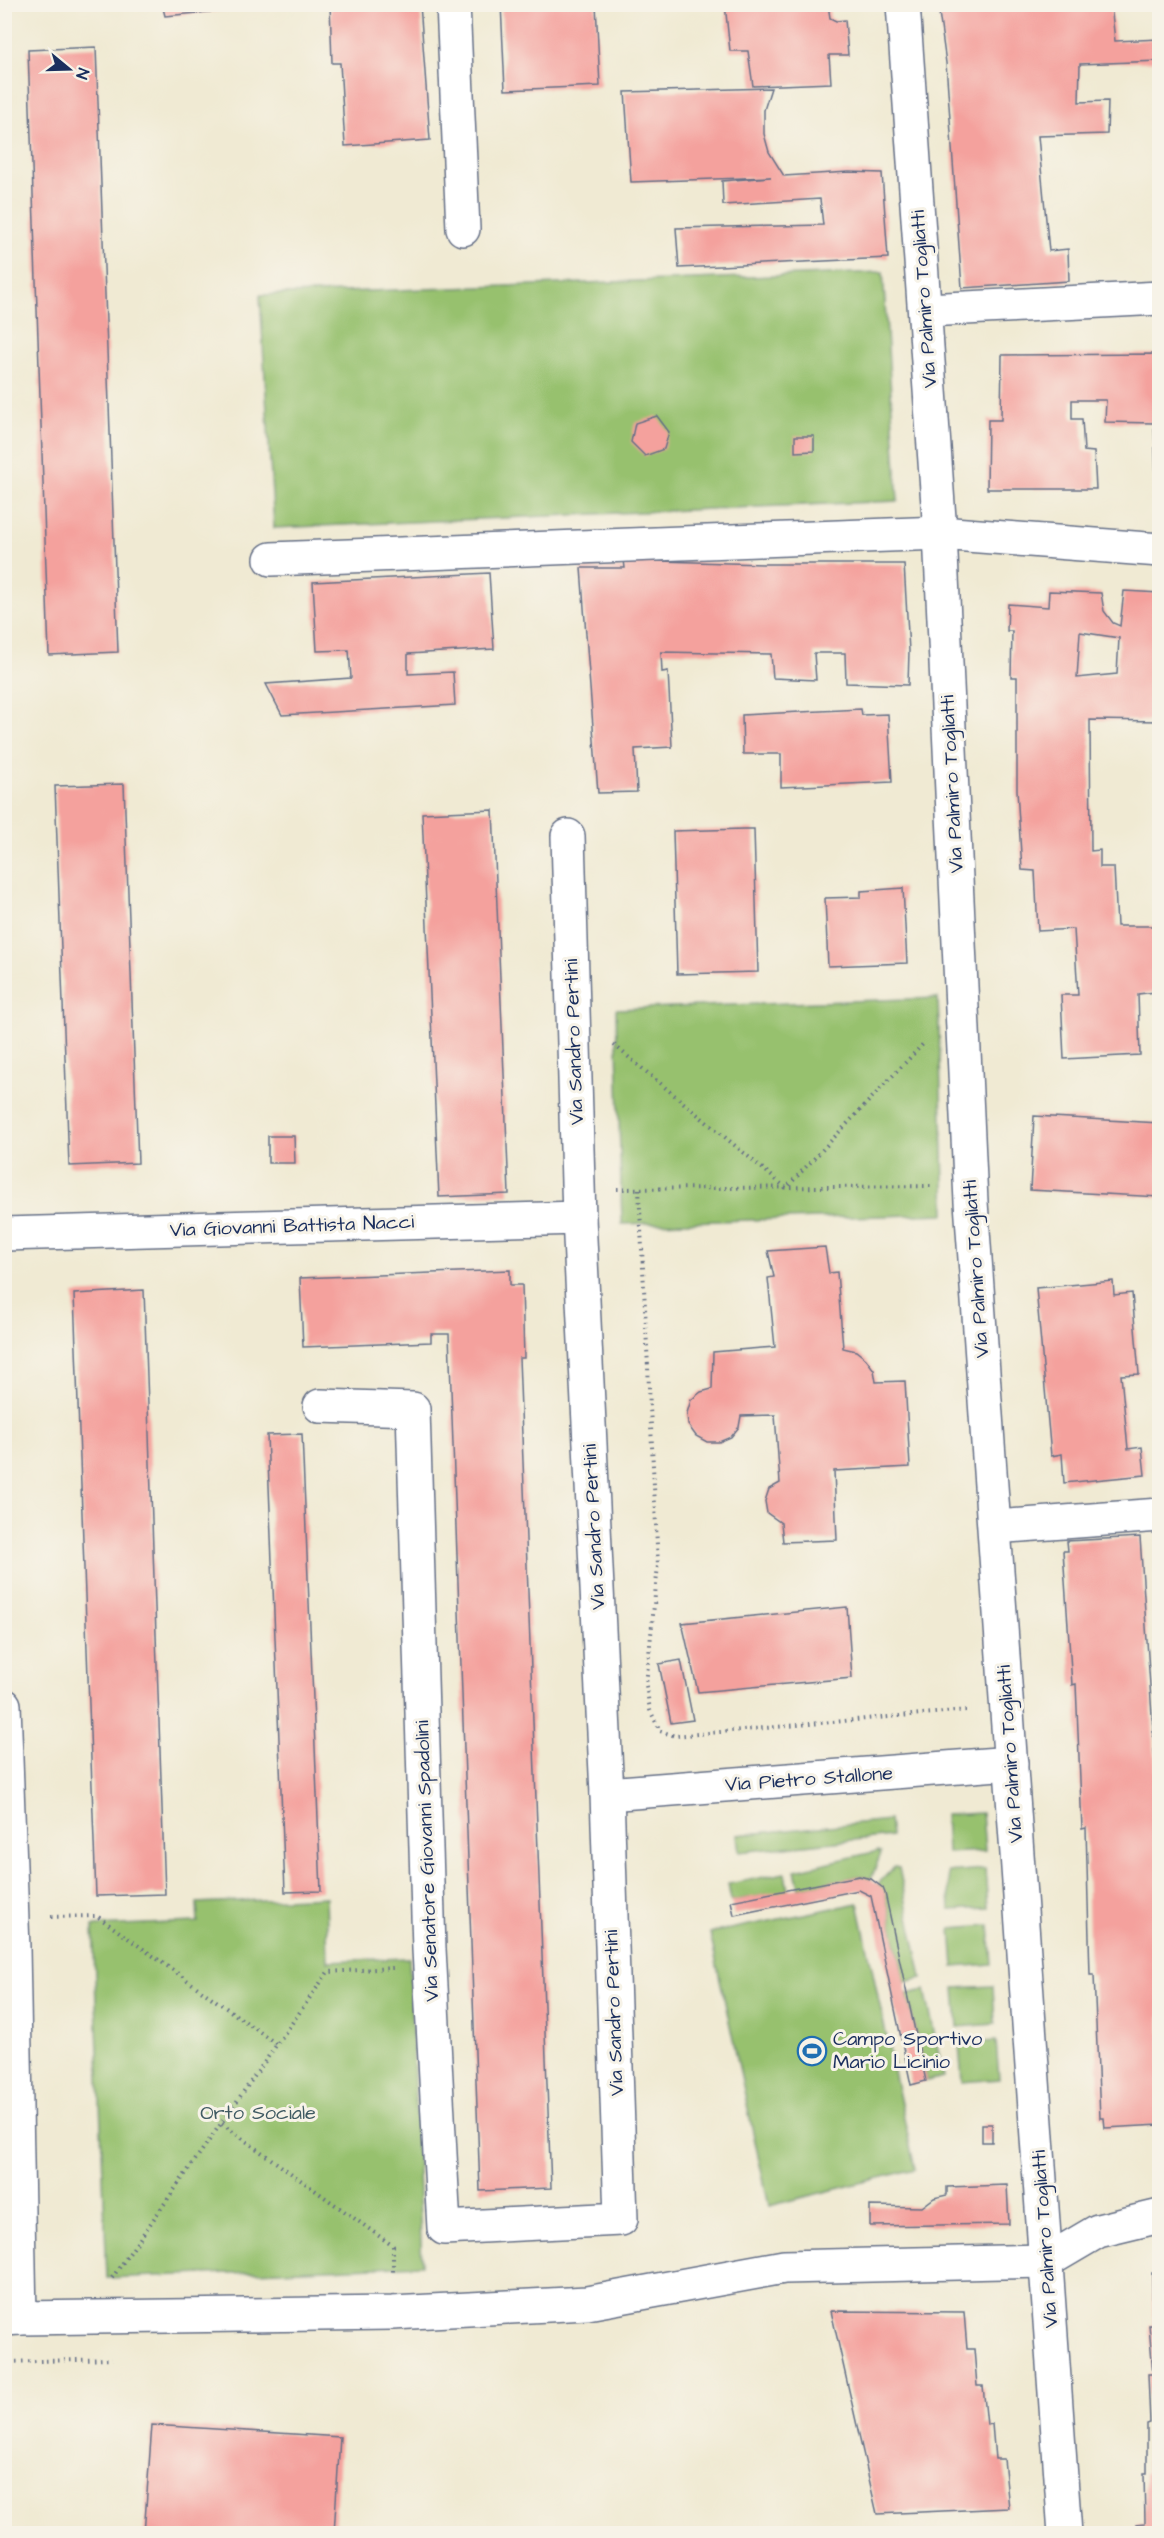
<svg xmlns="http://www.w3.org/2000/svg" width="1164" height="2538" font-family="'Architects Daughter',sans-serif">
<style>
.green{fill:#97c16e;stroke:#597866;stroke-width:1.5}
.building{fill:#f4a19d;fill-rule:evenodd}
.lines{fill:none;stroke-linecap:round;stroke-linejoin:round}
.minor-casing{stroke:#667087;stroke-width:36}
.path{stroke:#667087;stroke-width:4;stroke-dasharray:1.5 4.5;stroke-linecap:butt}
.minor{stroke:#fff;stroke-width:33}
.labels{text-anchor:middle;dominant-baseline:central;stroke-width:6;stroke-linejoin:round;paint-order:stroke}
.street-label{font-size:20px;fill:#1b2f5e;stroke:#f7f3e8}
.poi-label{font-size:20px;fill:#1b2f5e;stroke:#f7f3e8;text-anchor:start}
.park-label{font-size:20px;fill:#405b63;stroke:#f7f3e8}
</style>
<rect width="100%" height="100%" fill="#f7f3e8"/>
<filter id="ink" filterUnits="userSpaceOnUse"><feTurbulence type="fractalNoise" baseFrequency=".0167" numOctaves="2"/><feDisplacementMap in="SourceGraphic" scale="12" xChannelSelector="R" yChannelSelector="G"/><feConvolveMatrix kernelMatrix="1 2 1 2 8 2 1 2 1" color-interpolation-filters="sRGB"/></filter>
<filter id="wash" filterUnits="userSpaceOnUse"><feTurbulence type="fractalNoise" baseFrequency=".008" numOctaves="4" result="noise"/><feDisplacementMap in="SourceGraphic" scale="24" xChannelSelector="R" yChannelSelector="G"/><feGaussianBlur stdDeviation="1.35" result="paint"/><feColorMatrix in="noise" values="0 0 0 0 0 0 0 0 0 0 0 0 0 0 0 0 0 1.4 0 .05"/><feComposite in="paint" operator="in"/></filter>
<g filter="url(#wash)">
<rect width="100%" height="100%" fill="#f0ead3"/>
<g class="green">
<polygon points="883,272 898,501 274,528 260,295"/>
<polygon points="938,998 945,1214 622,1224 616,1009"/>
<polygon points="982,1813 985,1851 947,1853 945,1815"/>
<polygon points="889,1820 891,1836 739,1852 737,1835"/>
<polygon points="878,1851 881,1853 871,1879 859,1876 799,1888 795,1870"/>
<polygon points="894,1867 899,1868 922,1978 905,1982 885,1893 878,1884"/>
<polygon points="985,1869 988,1908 950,1910 948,1872"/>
<polygon points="785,1873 788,1891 731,1901 728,1884"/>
<polygon points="326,1897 328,1961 409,1958 422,2265 107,2278 93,1926 198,1922 197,1903"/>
<polygon points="858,1903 915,2169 769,2206 710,1933"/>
<polygon points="989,1925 992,1964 954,1967 951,1928"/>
<polygon points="993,1986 995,2024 958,2027 955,1988"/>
<polygon points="925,1990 944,2077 926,2081 907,1994"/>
<polygon points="996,2041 999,2079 962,2082 959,2044"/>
</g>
<g id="blocks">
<g class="building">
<polygon points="162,4 229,4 230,10 165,16"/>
<polygon points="330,4 420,4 430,140 345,146 340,63 332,63"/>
<polygon points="501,4 596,4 600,86 505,90"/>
<polygon points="725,4 828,4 830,18 836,21 845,20 848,55 829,55 831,83 753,86 748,51 730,51"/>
<polygon points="1111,4 1115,41 1160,39 1160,61 1080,64 1079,102 1108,101 1107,134 1038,136 1049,251 1068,249 1069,281 962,288 946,63 938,5"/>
<polygon points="96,47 118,652 49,655 28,50"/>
<polygon points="771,88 764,110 764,134 769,152 784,176 849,172 882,173 888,258 679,268 676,228 823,225 820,199 723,205 722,181 771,177 631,182 625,92"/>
<polygon points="1160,354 1160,509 1157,509 1154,423 1105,422 1106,400 1072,400 1072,419 1082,419 1084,451 1094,452 1096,489 987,489 988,420 1001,420 1002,355"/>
<polygon points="657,416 669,432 664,449 645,456 631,442 635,423"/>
<polygon points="795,436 814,436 814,451 795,452"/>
<polygon points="624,560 763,564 904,564 909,651 908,685 846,683 845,653 814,653 816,680 773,678 771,654 661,652 662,672 668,671 672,747 635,749 637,792 598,793 581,568 625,568"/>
<polygon points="489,573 494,649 408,654 408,674 453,672 455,705 282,715 266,684 351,678 349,650 317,651 313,582"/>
<path d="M1049 591 1101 593 1104 611 1113 623 1120 626 1124 591 1160 593V721L1090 720 1091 851 1100 850V867H1114L1117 926H1154L1156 992 1138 994 1140 1055 1064 1059 1061 995H1078L1074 929 1038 931 1035 871 1022 870 1017 790V677H1011L1012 631H1007L1008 604 1048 607ZM1080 632 1119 638 1117 674 1077 678Z"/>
<polygon points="861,709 862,715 888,714 892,782 781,787 781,754 743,754 742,715"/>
<polygon points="124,784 138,1163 69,1166 55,786"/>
<polygon points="493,810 509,1194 439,1197 422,813"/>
<polygon points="744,829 754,829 758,972 677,974 673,831"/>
<polygon points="903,888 907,963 828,966 825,898 861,897 861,891"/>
<polygon points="1034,1116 1160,1123 1160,1197 1030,1190"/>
<polygon points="268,1136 294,1136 295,1163 268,1163"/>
<polygon points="825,1247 829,1273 837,1272 843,1348 856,1351 866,1359 874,1370 876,1382 905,1381 910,1467 834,1471 837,1540 783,1542 781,1523 767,1513 765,1501 769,1489 780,1483 775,1415 741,1416 739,1427 731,1437 719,1442 707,1442 696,1436 688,1425 687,1413 691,1400 701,1392 712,1389 713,1352 775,1347 768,1278 774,1277 768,1251"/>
<polygon points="510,1270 510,1285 522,1285 524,1358 519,1358 551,2188 480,2191 449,1334 431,1334 431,1342 303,1347 300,1278"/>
<polygon points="1113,1281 1114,1295 1132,1293 1139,1374 1121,1375 1128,1449 1142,1447 1145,1475 1064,1483 1062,1454 1051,1456 1036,1288"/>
<polygon points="144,1290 165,1894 96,1896 74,1294"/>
<polygon points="302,1434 321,1891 285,1892 267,1435"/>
<polygon points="1140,1537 1160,1834 1160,2125 1105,2128 1104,2118 1100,2118 1094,1975 1090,1975 1086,1828 1082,1829 1076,1684 1072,1685 1063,1551 1068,1551 1067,1541"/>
<polygon points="847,1607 852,1678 698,1692 682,1623"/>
<polygon points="681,1660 693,1720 671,1723 659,1664"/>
<polygon points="859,1876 871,1879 883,1888 885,1893 926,2081 911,2085 871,1896 859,1890 734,1915 731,1901"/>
<rect x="982" y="2124" width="10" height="18"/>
<polygon points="1007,2185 1009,2224 870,2226 870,2206 922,2207 934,2198 947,2195 947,2187"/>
<polygon points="1152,2273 1160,2273 1160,2534 1136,2534 1136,2524 1145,2523 1144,2473 1147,2473 1147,2424 1150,2423 1148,2374 1153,2374 1149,2325 1153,2325"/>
<polygon points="831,2311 964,2312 967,2349 974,2349 977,2386 983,2386 987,2425 992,2424 995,2459 1004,2459 1009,2508 877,2514"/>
<polygon points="152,2425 340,2437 334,2534 144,2534"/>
</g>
</g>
</g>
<g filter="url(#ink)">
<use href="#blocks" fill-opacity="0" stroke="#667087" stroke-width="1.5"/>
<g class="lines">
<g class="minor-casing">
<g id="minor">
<polyline points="453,4 463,229"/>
<polyline points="903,4 940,533 971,1202 1065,2534"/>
<polyline points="926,310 1160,298"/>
<polyline points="271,559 940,533 1160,550"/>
<polyline points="4,1234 579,1218"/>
<polyline points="320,1406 413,1409 429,1949 444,2228 621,2219 607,1794 579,1218 568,836"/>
<polyline points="995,1527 1160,1515"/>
<polyline points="4,1705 13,1948 20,2318 4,2319"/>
<polyline points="607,1794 1011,1763"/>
<polyline points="20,2318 392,2313 587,2303 784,2267 1047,2261 1098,2231 1160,2216"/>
</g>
</g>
<g class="path">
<polyline points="614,1045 786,1188 924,1043"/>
<polyline points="617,1189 933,1186"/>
<polyline points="639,1189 658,1565 646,1685 650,1710 660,1731 675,1736 967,1710"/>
<polyline points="51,1917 97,1916 278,2045"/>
<polyline points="222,2124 393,2246 393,2275"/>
<polyline points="112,2278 328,1972 393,1968"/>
<polyline points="4,2362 112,2359"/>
</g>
<use href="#minor" class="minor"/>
</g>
</g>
<defs>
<g id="stadium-ring" transform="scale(1.5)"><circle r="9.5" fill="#f7f3e8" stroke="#1f6fb2" stroke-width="1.5"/><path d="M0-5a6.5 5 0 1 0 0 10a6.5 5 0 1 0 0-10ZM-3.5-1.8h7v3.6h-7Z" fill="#1f6fb2"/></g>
</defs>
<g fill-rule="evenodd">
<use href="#stadium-ring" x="812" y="2051"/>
</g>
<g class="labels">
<g class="street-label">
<text transform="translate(924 299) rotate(-94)">Via Palmiro Togliatti</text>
<text transform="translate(952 784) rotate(-93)">Via Palmiro Togliatti</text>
<text transform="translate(574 1042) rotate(-92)">Via Sandro Pertini</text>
<text transform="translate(292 1226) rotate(-2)">Via Giovanni Battista Nacci</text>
<text transform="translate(976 1269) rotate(-94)">Via Palmiro Togliatti</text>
<text transform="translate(594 1527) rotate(-93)">Via Sandro Pertini</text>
<text transform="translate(1010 1754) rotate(-94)">Via Palmiro Togliatti</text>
<text transform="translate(809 1779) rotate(-4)">Via Pietro Stallone</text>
<text transform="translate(427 1861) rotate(-92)">Via Senatore Giovanni Spadolini</text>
<text transform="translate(614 2013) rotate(-92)">Via Sandro Pertini</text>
<text transform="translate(1045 2239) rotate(-94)">Via Palmiro Togliatti</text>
</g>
<g class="poi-label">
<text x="833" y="2039">Campo Sportivo<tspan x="833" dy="23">Mario Licinio</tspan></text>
</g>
<g class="park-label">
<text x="258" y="2113">Orto Sociale</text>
</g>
</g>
<rect width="1164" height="2538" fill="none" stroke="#f7f3e8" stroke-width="24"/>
<g transform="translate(69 69) rotate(109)" stroke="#f7f3e8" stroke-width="4.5" paint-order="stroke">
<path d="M0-4.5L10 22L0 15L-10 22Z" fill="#1b2f5e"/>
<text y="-9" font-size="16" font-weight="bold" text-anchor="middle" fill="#1b2f5e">N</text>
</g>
</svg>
